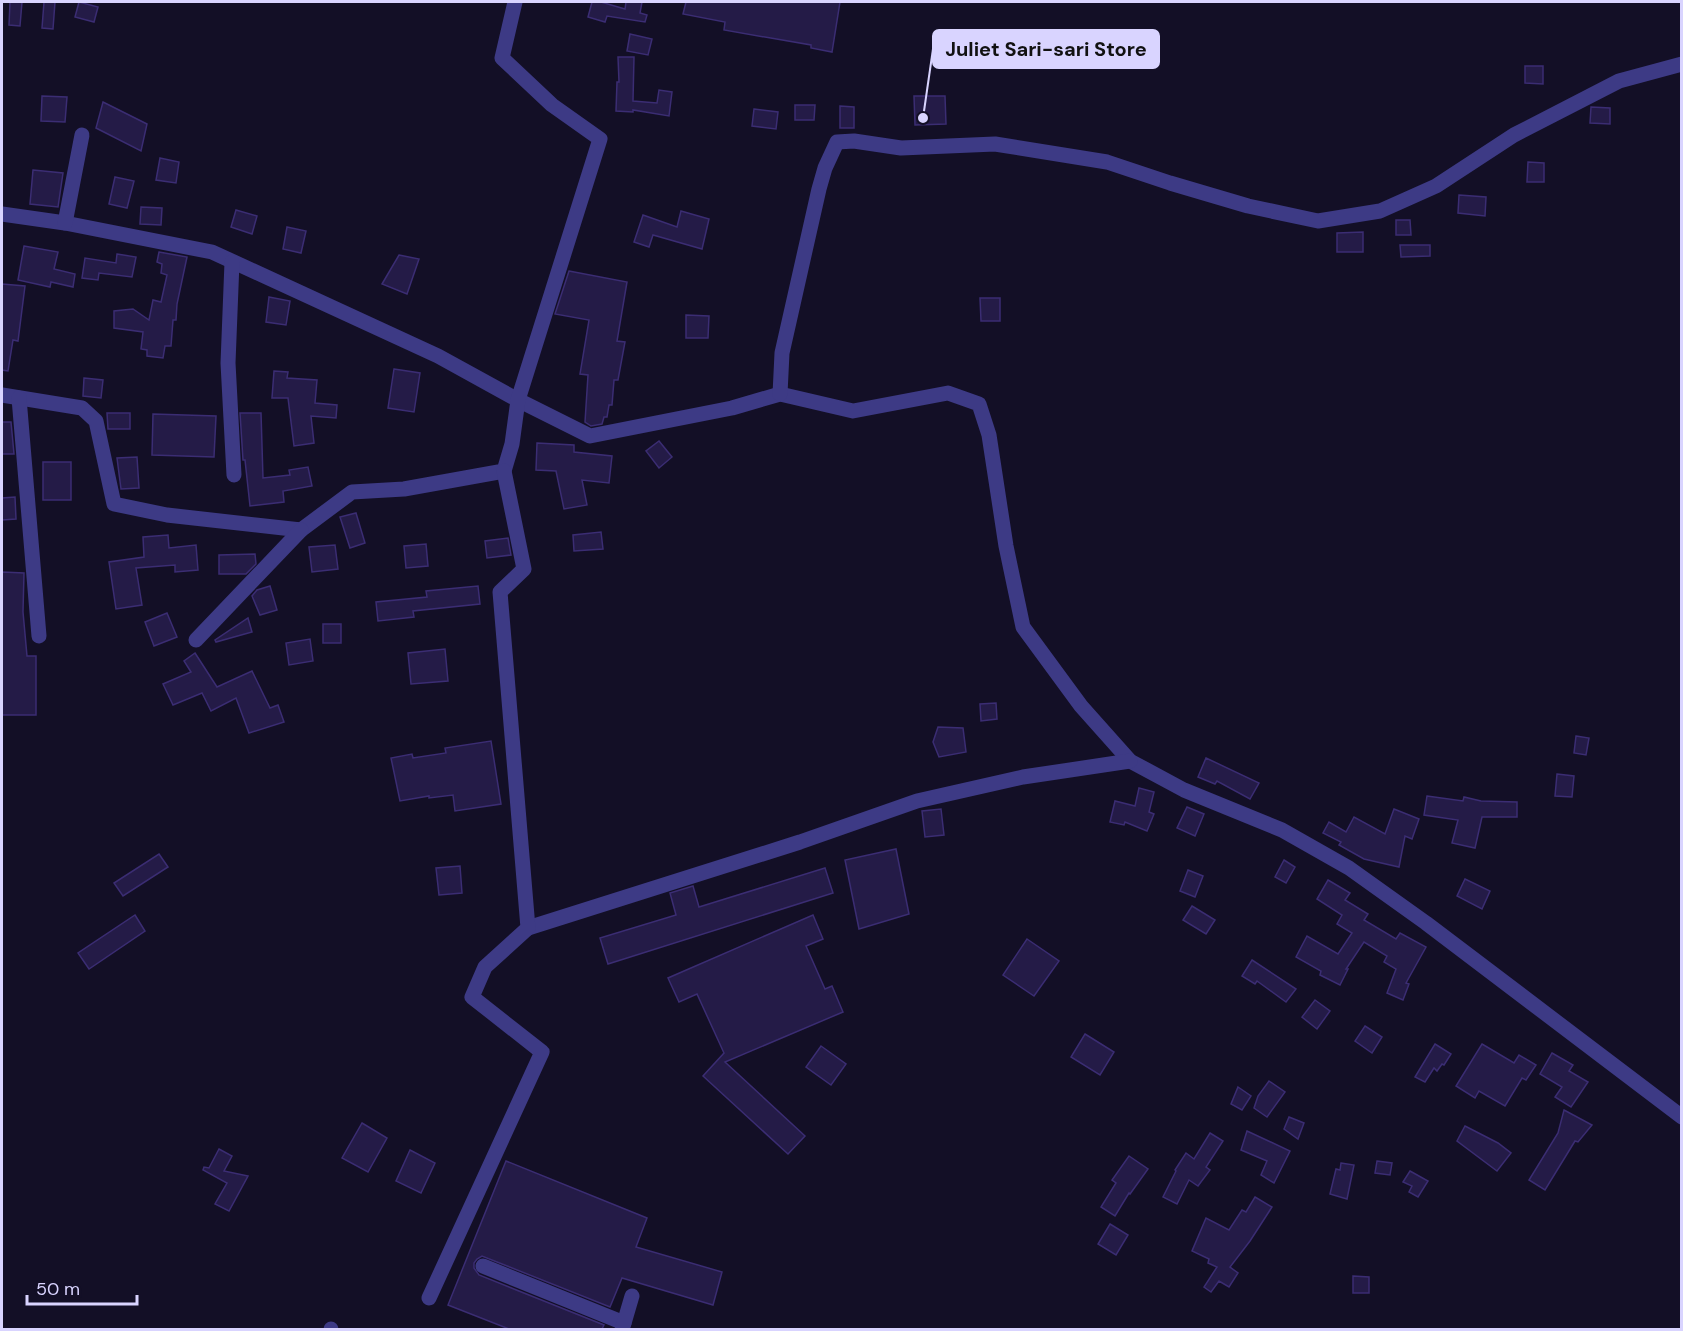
<svg xmlns="http://www.w3.org/2000/svg" width="1683" height="1331" font-family="'DM Sans',sans-serif">
<style>
.building{fill:#241b47;stroke:#3b2d73;stroke-width:1.5}
.lines{fill:none;stroke-linecap:round;stroke-linejoin:round}
.minor{stroke:#3d3a85;stroke-width:15}
.leader{fill:none;stroke:#d9d4ff;stroke-width:2}
.callout-dot{fill:#d9d4ff;stroke:#130f26;stroke-width:2}
.callout{fill:#d9d4ff;stroke:#d9d4ff;stroke-width:2}
.callout-label{font-size:20px;text-anchor:middle;font-weight:bold;fill:#111}
</style>
<rect width="100%" height="100%" fill="#130f26"/>
<g class="building">
<polygon points="10,2 22,2 20,26 9,25"/>
<polygon points="44,2 55,2 53,29 42,28"/>
<polygon points="79,2 98,7 94,22 75,17"/>
<polygon points="592,2 601,2 625,9 626,2 642,2 640,13 647,15 645,22 607,16 605,22 588,17"/>
<polygon points="686,2 840,2 832,52 811,48 811,45 724,30 725,22 683,14"/>
<polygon points="630,34 652,39 648,55 627,51"/>
<polygon points="618,57 634,57 633,101 657,103 659,90 672,92 669,116 633,110 633,112 616,111 617,82 619,82"/>
<polygon points="1525,66 1543,66 1543,84 1525,83"/>
<polygon points="42,96 67,97 65,122 41,121"/>
<polygon points="914,96 945,96 946,124 915,125"/>
<polygon points="103,102 147,124 141,151 96,128"/>
<polygon points="795,105 815,105 814,120 795,120"/>
<polygon points="840,106 854,107 854,128 840,128"/>
<polygon points="1591,107 1610,108 1610,124 1590,123"/>
<polygon points="754,109 778,112 776,129 752,126"/>
<polygon points="160,158 179,162 176,183 156,180"/>
<polygon points="1528,162 1544,163 1544,182 1527,182"/>
<polygon points="33,170 63,173 58,207 30,204"/>
<polygon points="115,177 134,181 127,208 109,204"/>
<polygon points="1459,195 1486,197 1485,216 1458,213"/>
<polygon points="141,207 162,208 161,225 140,224"/>
<polygon points="236,210 257,216 252,234 231,227"/>
<polygon points="681,211 709,219 702,249 653,235 649,247 634,242 643,215 677,227"/>
<polygon points="1396,220 1410,220 1411,235 1396,235"/>
<polygon points="287,227 306,231 301,253 283,249"/>
<polygon points="1363,232 1363,252 1337,252 1337,233"/>
<polygon points="1400,245 1430,245 1430,256 1401,257"/>
<polygon points="24,246 58,252 54,269 75,274 73,287 51,282 50,287 18,280"/>
<polygon points="159,252 187,257 177,304 176,320 173,320 171,346 165,346 163,358 147,356 147,350 141,349 143,332 114,328 114,311 133,309 149,320 153,300 161,302 167,275 161,273 162,264 157,262"/>
<polygon points="117,254 136,257 132,277 99,273 98,280 82,278 85,258 116,263"/>
<polygon points="399,255 419,259 407,294 382,284"/>
<polygon points="569,271 627,282 617,341 625,342 618,380 614,380 612,405 609,405 607,417 604,417 602,424 591,426 585,422 588,375 580,374 589,320 555,314"/>
<polygon points="2,284 25,286 18,341 13,340 8,371 2,370"/>
<polygon points="269,297 290,301 286,325 266,322"/>
<polygon points="980,298 1000,298 1000,321 981,321"/>
<polygon points="686,315 709,316 708,338 686,338"/>
<polygon points="394,369 420,373 414,412 388,408"/>
<polygon points="274,371 288,372 287,378 317,380 315,403 337,405 336,418 311,416 314,443 294,446 288,398 272,398"/>
<polygon points="84,378 103,380 101,398 83,396"/>
<polygon points="107,413 130,413 130,429 108,429"/>
<polygon points="240,413 261,413 263,478 290,475 289,470 308,467 312,486 283,491 284,502 250,506 245,460 243,460"/>
<polygon points="153,414 216,416 214,457 152,455"/>
<polygon points="2,422 11,422 14,454 2,454"/>
<polygon points="659,441 672,457 659,468 646,451"/>
<polygon points="537,443 574,445 574,452 612,456 609,483 582,480 587,505 564,509 556,471 536,470"/>
<polygon points="137,457 139,488 121,489 117,458"/>
<rect x="43" y="462" width="28" height="38"/>
<polygon points="15,497 16,519 2,520 2,498"/>
<polygon points="356,513 365,543 350,548 340,517"/>
<polygon points="601,532 603,549 574,551 573,535"/>
<polygon points="168,535 169,548 196,545 198,570 175,572 175,565 136,568 142,605 116,609 109,562 144,557 143,537"/>
<polygon points="508,538 511,555 487,558 485,541"/>
<polygon points="426,544 428,566 406,568 404,546"/>
<polygon points="335,545 338,569 312,572 309,547"/>
<polygon points="255,554 256,564 246,574 219,574 219,555"/>
<polygon points="2,572 24,573 23,612 27,656 36,656 36,715 2,715"/>
<polygon points="270,586 277,610 260,615 252,596 257,590"/>
<polygon points="478,586 480,604 413,611 414,617 378,621 376,602 427,597 426,591"/>
<polygon points="167,613 177,637 154,646 145,622"/>
<polygon points="248,618 252,632 216,642 215,640"/>
<rect x="323" y="624" width="18" height="19"/>
<polygon points="310,639 313,661 289,665 286,643"/>
<polygon points="445,649 448,681 411,684 408,653"/>
<polygon points="195,653 217,687 252,671 270,708 278,705 284,722 249,733 236,698 211,711 202,693 173,705 163,684 191,672 184,661"/>
<polygon points="996,703 997,719 981,721 980,704"/>
<polygon points="938,727 963,728 966,752 939,757 933,742"/>
<polygon points="1576,736 1589,738 1586,755 1574,753"/>
<polygon points="491,741 501,804 455,811 453,795 429,798 429,796 400,801 391,758 412,754 413,758 446,753 445,748"/>
<polygon points="1206,758 1259,783 1250,799 1217,781 1215,784 1198,777"/>
<polygon points="1557,774 1574,776 1572,797 1555,796"/>
<polygon points="1139,788 1154,792 1149,812 1154,814 1147,831 1125,822 1124,825 1110,822 1115,801 1135,806"/>
<polygon points="1427,796 1463,801 1464,797 1481,801 1517,802 1517,817 1482,817 1475,848 1452,843 1458,820 1424,815"/>
<polygon points="1187,807 1204,814 1195,836 1177,828"/>
<polygon points="941,809 944,835 925,837 922,811"/>
<polygon points="1394,809 1419,819 1412,839 1405,836 1399,867 1364,859 1339,845 1341,842 1323,833 1329,822 1346,832 1354,817 1385,834"/>
<polygon points="896,849 909,914 859,929 845,860"/>
<polygon points="159,854 168,867 123,896 114,883"/>
<polygon points="1284,860 1295,867 1286,883 1275,877"/>
<polygon points="460,866 462,893 439,895 436,868"/>
<polygon points="825,868 833,893 608,964 600,938 676,915 670,893 693,886 699,907"/>
<polygon points="1188,870 1203,876 1195,897 1180,891"/>
<polygon points="1465,879 1490,891 1482,909 1457,896"/>
<polygon points="1328,880 1350,893 1345,900 1368,914 1364,920 1396,939 1400,933 1426,947 1406,983 1409,984 1403,1000 1387,993 1396,969 1384,962 1387,956 1364,942 1346,969 1348,969 1340,985 1320,975 1321,971 1296,957 1307,936 1338,954 1352,933 1337,924 1342,915 1317,899"/>
<polygon points="1192,906 1215,920 1206,934 1183,920"/>
<polygon points="135,915 145,931 89,969 78,953"/>
<polygon points="813,915 823,939 806,946 825,989 832,986 843,1012 725,1062 805,1136 788,1154 703,1076 724,1053 697,994 679,1002 668,978"/>
<polygon points="1027,939 1059,961 1034,996 1003,975"/>
<polygon points="1252,960 1296,989 1286,1002 1257,981 1255,984 1242,976"/>
<polygon points="1315,1000 1330,1011 1317,1029 1302,1017"/>
<polygon points="1365,1026 1382,1037 1372,1053 1355,1041"/>
<polygon points="1085,1034 1114,1052 1100,1075 1071,1057"/>
<polygon points="1435,1044 1451,1054 1444,1065 1442,1064 1437,1071 1434,1068 1425,1082 1415,1077"/>
<polygon points="1482,1044 1514,1063 1519,1055 1536,1065 1526,1080 1522,1078 1505,1106 1479,1091 1475,1098 1456,1086"/>
<polygon points="821,1046 846,1064 831,1085 806,1067"/>
<polygon points="1552,1053 1573,1065 1569,1071 1588,1082 1571,1107 1555,1097 1562,1087 1540,1074"/>
<polygon points="1269,1081 1285,1092 1267,1117 1254,1108 1258,1096"/>
<polygon points="1238,1087 1251,1096 1242,1110 1231,1104"/>
<polygon points="1564,1110 1592,1125 1578,1142 1575,1141 1545,1190 1529,1180 1558,1133"/>
<polygon points="1289,1117 1304,1123 1298,1139 1284,1129"/>
<polygon points="362,1123 387,1138 368,1172 342,1158"/>
<polygon points="1465,1126 1498,1143 1511,1153 1497,1171 1457,1141"/>
<polygon points="1247,1131 1290,1151 1274,1183 1261,1175 1267,1161 1241,1150"/>
<polygon points="1210,1133 1223,1141 1206,1167 1210,1170 1198,1186 1189,1180 1177,1204 1163,1197 1176,1171 1175,1170 1186,1153 1194,1159"/>
<polygon points="219,1149 232,1156 224,1171 248,1176 229,1211 215,1204 227,1183 203,1170 204,1167 209,1168"/>
<polygon points="410,1150 435,1163 421,1193 396,1181"/>
<polygon points="1129,1156 1148,1169 1130,1194 1129,1193 1115,1216 1101,1207 1116,1183 1112,1180"/>
<polygon points="506,1161 647,1218 636,1247 722,1272 713,1305 622,1278 610,1307 482,1256 477,1259 474,1263 474,1268 479,1275 604,1325 602,1329 509,1329 448,1305"/>
<polygon points="1377,1161 1392,1163 1390,1175 1375,1173"/>
<polygon points="1341,1163 1354,1165 1347,1199 1330,1194 1336,1169 1340,1170"/>
<polygon points="1410,1171 1428,1181 1418,1197 1409,1192 1412,1186 1403,1182"/>
<polygon points="1255,1197 1272,1207 1250,1241 1230,1267 1238,1273 1229,1287 1219,1281 1211,1292 1204,1287 1217,1267 1208,1263 1209,1259 1192,1251 1206,1218 1229,1230 1242,1210 1246,1212"/>
<polygon points="1110,1224 1128,1235 1116,1255 1098,1244"/>
<polygon points="1353,1276 1369,1277 1369,1293 1353,1293"/>
</g>
<g class="lines">
<g class="minor">
<polyline points="2,214 65,223 212,252 438,356 518,400 590,436 732,408 780,394 853,411 948,393 979,404 989,435 1006,546 1023,627 1081,706 1130,761 1184,790 1282,830 1349,868 1426,923 1682,1117"/>
<polyline points="65,223 82,135"/>
<polyline points="232,262 228,363 234,475"/>
<polyline points="780,394 782,353 819,189 825,168 837,142 854,141 901,148 995,144 1107,162 1170,183 1248,206 1318,221 1380,211 1436,186 1514,135 1619,81 1682,64"/>
<polyline points="2,395 82,408 96,421 114,504 167,515 301,530 352,492 404,489 504,471 512,444 518,400 600,139 552,105 502,58 515,2"/>
<polyline points="19,398 39,636"/>
<polyline points="196,640 301,530"/>
<polyline points="528,928 800,842 917,801 1023,777 1130,761"/>
<polyline points="483,1266 624,1323"/>
<polyline points="429,1298 542,1052 472,997 485,967 528,928 500,592 524,569 504,471"/>
<polyline points="331,1329 331,1330"/>
<polyline points="622,1330 632,1296"/>
</g>
</g>
<path class="leader" d="M923 118L933 49"/>
<circle class="callout-dot" cx="923" cy="118" r="6"/>
<rect class="callout" x="933" y="30" width="226" height="38" rx="6"/>
<g class="callout-label">
<text x="1046" y="56">Juliet Sari-sari Store</text>
</g>
<rect width="1683" height="1331" fill="none" stroke="#d9d4ff" stroke-width="6"/>
<path d="M27 1295v9h110v-9" fill="none" stroke="#d9d4ff" stroke-width="3"/>
<text x="36" y="1295" font-size="18" fill="#d9d4ff" stroke="#130f26" stroke-width="4.5" paint-order="stroke">50 m</text>
</svg>
